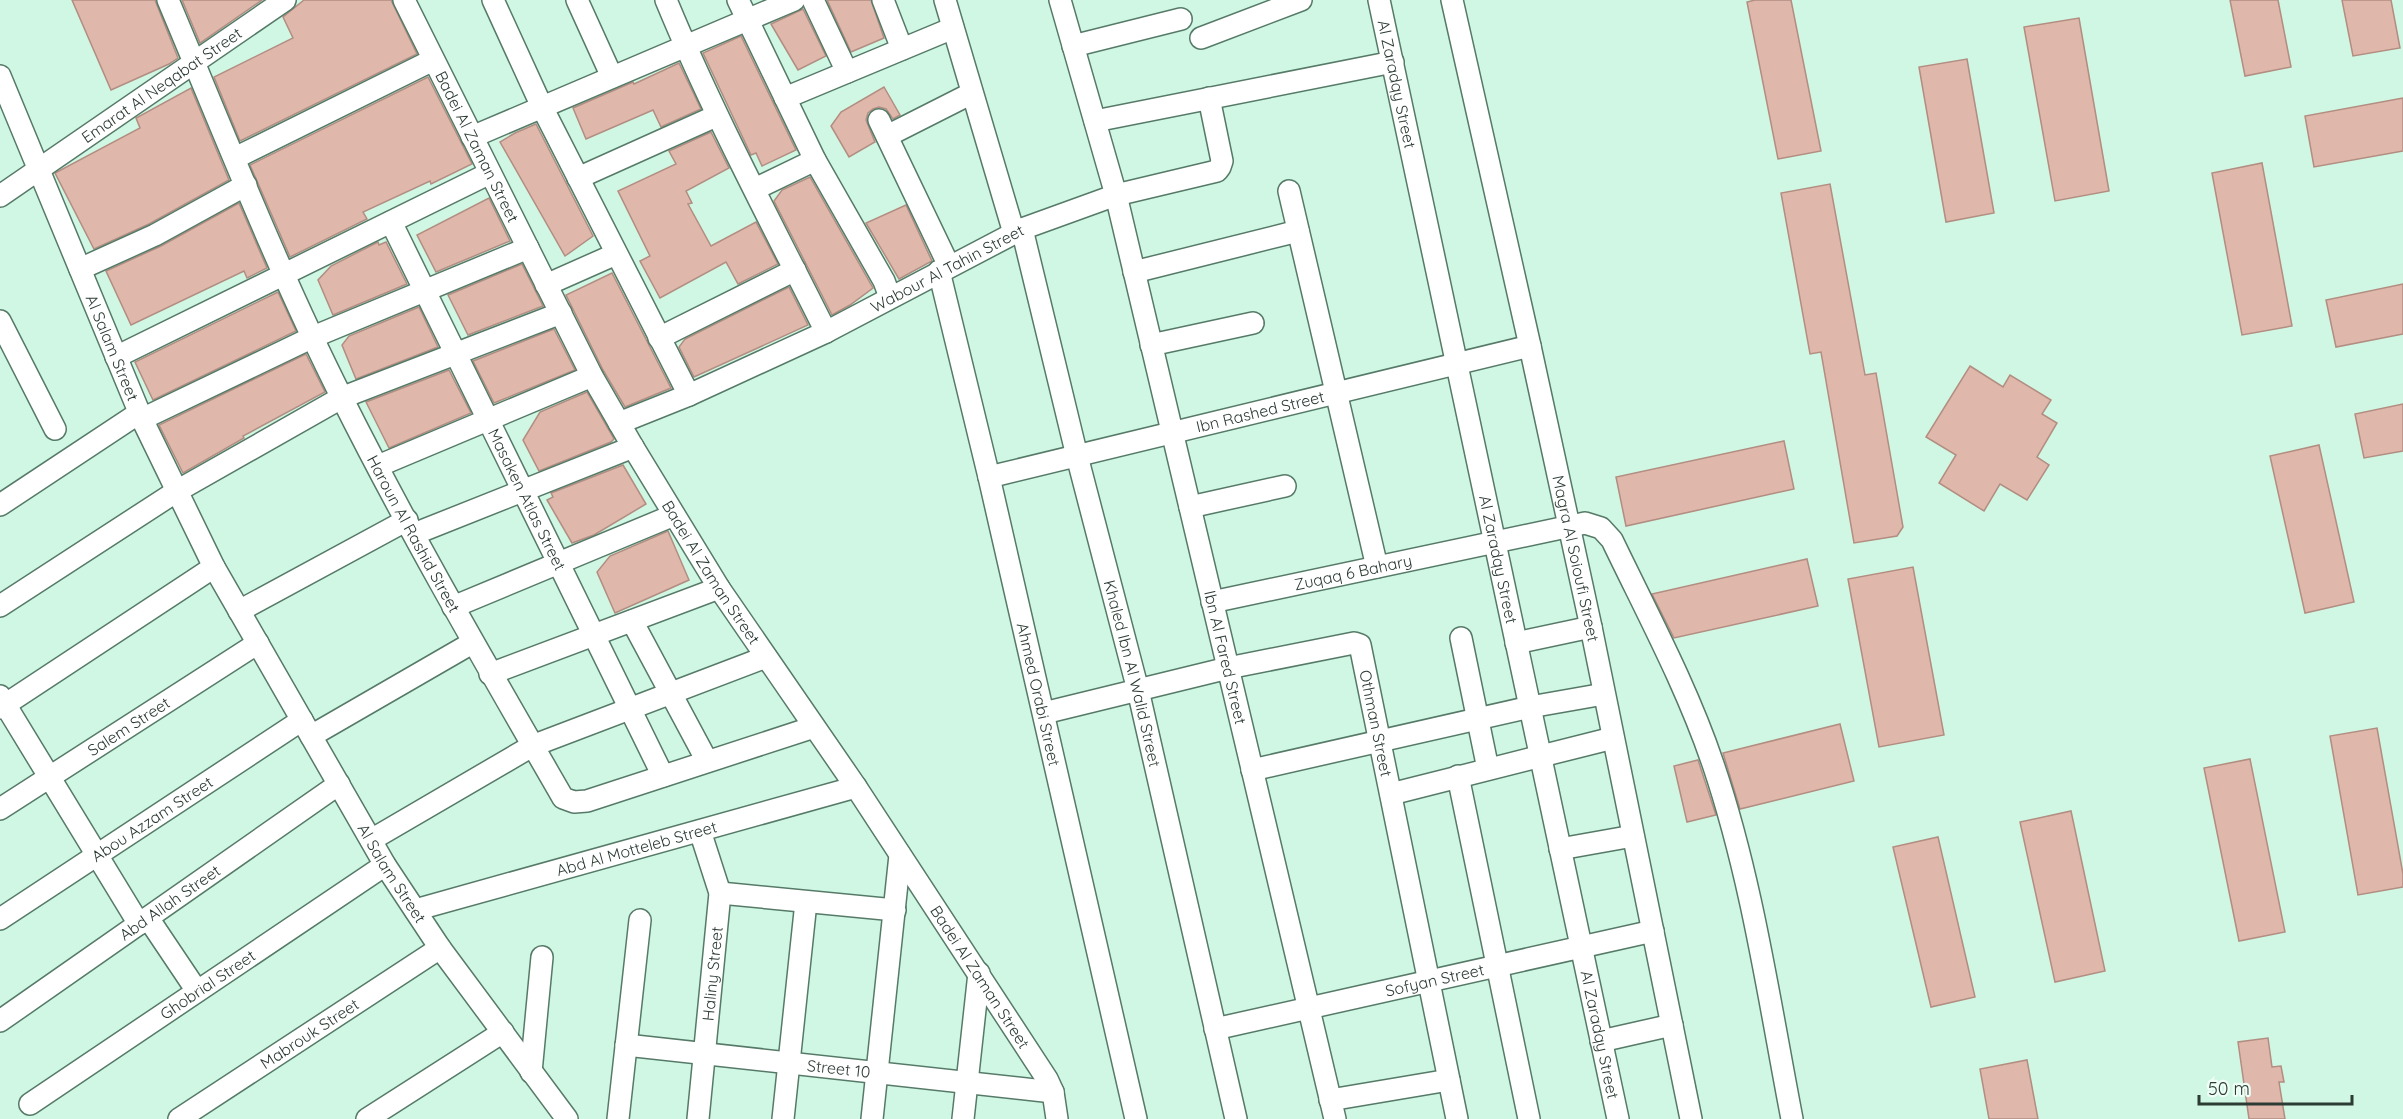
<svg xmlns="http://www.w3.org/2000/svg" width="2403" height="1119" font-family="Quicksand,sans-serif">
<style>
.building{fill:#dfb7ab;stroke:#b28d81;stroke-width:1.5}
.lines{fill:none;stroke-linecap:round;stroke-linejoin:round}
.minor-casing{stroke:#567a68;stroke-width:24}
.minor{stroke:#fff;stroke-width:21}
.labels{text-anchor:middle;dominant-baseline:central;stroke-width:4.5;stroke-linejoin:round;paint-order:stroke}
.street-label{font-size:16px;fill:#2c3b33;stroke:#effef6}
</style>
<rect width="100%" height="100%" fill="#d0f7e3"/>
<g class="building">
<polygon points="72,0 155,0 178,58 169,64 111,90"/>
<polygon points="182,0 262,0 200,43"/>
<polygon points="304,0 391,0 417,54 240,141 214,77 293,38 283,17"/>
<polygon points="827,0 871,0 884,38 851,52"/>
<polygon points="1755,0 1791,0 1821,151 1778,159 1747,2"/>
<polygon points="2230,0 2278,0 2291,67 2245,76"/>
<polygon points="2342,0 2391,0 2400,48 2353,56"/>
<polygon points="803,9 826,56 798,70 771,24"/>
<polygon points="2079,18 2109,191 2055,201 2024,27"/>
<polygon points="741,36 796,150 762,166 756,153 751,155 703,53"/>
<polygon points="1967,59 1994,213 1946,222 1919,67"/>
<polygon points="679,63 701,109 661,127 653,110 586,139 573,108 633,82 634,84"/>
<polygon points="428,77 472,164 431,184 430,181 363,212 367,219 290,257 250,165"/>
<polygon points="884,87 900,115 893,119 886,109 879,107 873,109 868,113 866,120 875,142 849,157 831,126 841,112"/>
<polygon points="191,88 229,180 149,224 94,249 55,173 140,128 136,118"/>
<polygon points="2403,98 2403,151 2314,167 2305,116"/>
<polygon points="536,124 593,236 565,256 500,142 515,133"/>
<polygon points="711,132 729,168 686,191 692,203 688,204 711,246 756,222 778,264 738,284 726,262 660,298 640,261 650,256 618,191 676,164 669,151"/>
<polygon points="2262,163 2292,326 2242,335 2212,173"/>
<polygon points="810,177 873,288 850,305 832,315 774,201 782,190"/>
<polygon points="1830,184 1865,375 1876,373 1903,527 1897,536 1854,543 1821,352 1810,354 1781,193"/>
<polygon points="489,198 510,241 436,272 417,235"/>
<polygon points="239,203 267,268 247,278 244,271 131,325 106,271 161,246"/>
<polygon points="906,205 932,261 899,279 866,223"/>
<polygon points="378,242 379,245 386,242 407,284 333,315 318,280 331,266"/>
<polygon points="522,264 543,306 468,335 448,295"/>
<polygon points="612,273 671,388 625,407 603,370 566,295"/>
<polygon points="2403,284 2403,334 2336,347 2326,300"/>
<polygon points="789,287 808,325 694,377 679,347 685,339"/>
<polygon points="278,292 296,331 153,400 135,362"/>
<polygon points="419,307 438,347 356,379 342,345 349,336"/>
<polygon points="554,329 575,370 494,403 473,361"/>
<polygon points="306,354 325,392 243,436 244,438 183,473 159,425"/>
<polygon points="1970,366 2003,387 2010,375 2051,400 2042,414 2057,423 2037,457 2049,465 2027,500 2000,484 1984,511 1939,483 1956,455 1926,437"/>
<polygon points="449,370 471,413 389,448 366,402"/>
<polygon points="587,392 614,439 611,442 539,471 523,440 540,412"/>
<polygon points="2403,404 2403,451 2364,458 2355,414"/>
<polygon points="1784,441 1794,489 1626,526 1616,477"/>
<polygon points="2319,445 2354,602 2305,613 2270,456"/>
<polygon points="623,465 646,504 594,535 572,543 547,500 553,497 551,493"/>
<polygon points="668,531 689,580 615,613 597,572 610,556"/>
<polygon points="1807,559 1818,606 1674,638 1652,594"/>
<polygon points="1913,567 1944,735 1879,747 1848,579"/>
<polygon points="1840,724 1854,781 1740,809 1723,753"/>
<polygon points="2377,728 2403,874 2403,887 2358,895 2330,736"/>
<polygon points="2250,759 2285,932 2239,941 2204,768"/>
<polygon points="1698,760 1716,815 1687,822 1674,766"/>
<polygon points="2071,811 2105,971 2055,982 2020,822"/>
<polygon points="1938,837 1975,997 1931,1007 1893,847"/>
<polygon points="2268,1038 2272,1067 2281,1066 2284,1082 2279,1082 2285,1119 2249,1119 2238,1042"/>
<polygon points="2027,1060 2038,1119 1989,1119 1980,1069"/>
</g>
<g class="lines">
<g class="minor-casing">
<g id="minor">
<path id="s1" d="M168 0C224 133 277 269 342 398 410 534 487 666 563 798L574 802 587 801 814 727"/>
<path id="s2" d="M404 0 592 376 633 447 719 588 856 787 1047 1079 1053 1092 1057 1119"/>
<polyline points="493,0 542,107 689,395"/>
<polyline points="577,0 612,77"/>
<path d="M666 0C713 114 771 222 826 332"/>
<polyline points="738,0 815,160 884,281 890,297"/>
<polyline points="813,0 847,72"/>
<polyline points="883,0 902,49"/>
<polyline points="945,0 1014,233"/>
<path id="s3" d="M1060 0 1116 195 1335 1119"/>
<path id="s4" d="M1379 0 1618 1119"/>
<path id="s5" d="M1452 0 1530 346 1591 627 1691 1119"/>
<polyline points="1201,38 1301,0"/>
<polyline points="1073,46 1181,19"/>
<path id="s6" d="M0 76 142 419 214 567 385 865 440 948 567 1119"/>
<polyline points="785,98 953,28"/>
<polyline points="879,120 949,266"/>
<polyline points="1095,121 1393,62"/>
<polyline points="887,136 972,93"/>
<polyline points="472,137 794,0"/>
<polyline points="235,158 433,60"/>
<polyline points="578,178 716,116"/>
<polyline points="755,189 815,160"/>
<polyline points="1289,191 1377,567"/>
<path id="s7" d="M0 196 285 0"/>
<path id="s8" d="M391 222 663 776"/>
<path id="s9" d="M1022 229 1077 456 1138 690 1236 1119"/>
<polyline points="80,269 155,235 246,185"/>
<path id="s10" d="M939 271 989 477 1136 1119"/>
<polyline points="1134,272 1298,231"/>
<polyline points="546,285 616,254"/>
<polyline points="0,321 55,429"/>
<polyline points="659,338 795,270"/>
<polyline points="1151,345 1253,323"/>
<polyline points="116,357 490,173"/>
<polyline points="142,419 313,337 528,248"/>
<path id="s11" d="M619 423 689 395 826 332 1022 229 1116 195 1217 171 1220 167 1222 161 1209 98"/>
<polyline points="378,466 592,376"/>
<path id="s12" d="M989 477 1530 346"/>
<polyline points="0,505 139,413"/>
<polyline points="1190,507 1285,486"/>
<polyline points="414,534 633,447"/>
<path id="s13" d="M1212 602 1585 523 1601 528 1612 540C1647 613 1687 687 1713 764 1752 879 1769 1000 1792 1119"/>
<polyline points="0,606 177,491 341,398 561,313"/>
<polyline points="453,607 674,515"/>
<polyline points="239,611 407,520"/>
<polyline points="632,621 707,761"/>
<polyline points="1461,638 1488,769"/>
<polyline points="1516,643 1591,627"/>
<polyline points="490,674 719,588"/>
<polyline points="0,696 139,924"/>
<polyline points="0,708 214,567"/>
<path id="s14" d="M1044 713 1228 668 1354 643 1360 645 1457 1119"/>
<polyline points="311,736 472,643"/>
<polyline points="1252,770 1530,707 1604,694"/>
<polyline points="1458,776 1529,1119"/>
<polyline points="1391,794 1613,738"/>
<path id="s15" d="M0 809 258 643"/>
<polyline points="371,840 532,746 766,657"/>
<polyline points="1560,849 1633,836"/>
<polyline points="720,893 895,910"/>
<path id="s16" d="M415 910 856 787"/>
<polyline points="148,918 197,991"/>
<path id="s17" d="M0 919 302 720"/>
<path id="s18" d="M0 1021 339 784"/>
<path id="s19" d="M1215 1029 1653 931"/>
<polyline points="1601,1041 1672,1025"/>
<path id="s20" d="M626 1045 1053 1092"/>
<polyline points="531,1072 542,957"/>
<polyline points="1330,1100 1449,1080"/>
<path id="s21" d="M30 1104 385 865"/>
<path id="s22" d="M179 1119 440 948"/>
<polyline points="367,1119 503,1032"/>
<polyline points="618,1119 640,920"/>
<path id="s23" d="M698 1119 720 893 700 831"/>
<polyline points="783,1119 806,902"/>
<polyline points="872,1119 900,855"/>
<polyline points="963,1119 979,973"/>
</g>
</g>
<use href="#minor" class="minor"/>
</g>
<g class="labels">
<g class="street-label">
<text stroke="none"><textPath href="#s4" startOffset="86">Al Zaradqy Street</textPath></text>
<text stroke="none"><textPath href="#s7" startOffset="196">Emarat Al Neqabat Street</textPath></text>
<text stroke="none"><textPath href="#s2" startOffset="164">Badei Al Zaman Street</textPath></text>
<text stroke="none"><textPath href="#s11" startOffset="363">Wabour Al Tahin Street</textPath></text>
<text stroke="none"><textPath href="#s6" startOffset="294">Al Salam Street</textPath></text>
<text stroke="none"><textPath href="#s12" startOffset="279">Ibn Rashed Street</textPath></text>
<text stroke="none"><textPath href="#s8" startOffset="309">Masaken Atlas Street</textPath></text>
<text stroke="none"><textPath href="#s1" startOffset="588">Haroun Al Rashid Street</textPath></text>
<text stroke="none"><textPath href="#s4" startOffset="572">Al Zaradqy Street</textPath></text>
<text stroke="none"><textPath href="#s5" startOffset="572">Magra Al Soioufi Street</textPath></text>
<text stroke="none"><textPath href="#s2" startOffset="650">Badei Al Zaman Street</textPath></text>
<text stroke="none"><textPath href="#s13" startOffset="144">Zuqaq 6 Bahary</textPath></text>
<text stroke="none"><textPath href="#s3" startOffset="678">Ibn Al Fared Street</textPath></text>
<text stroke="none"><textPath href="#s9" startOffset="458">Khaled Ibn Al Walid Street</textPath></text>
<text stroke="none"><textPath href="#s10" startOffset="435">Ahmed Orabi Street</textPath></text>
<text stroke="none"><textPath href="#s14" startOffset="404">Othman Street</textPath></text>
<text stroke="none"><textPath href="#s15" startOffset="153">Salem Street</textPath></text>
<text stroke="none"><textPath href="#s17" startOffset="182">Abou Azzam Street</textPath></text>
<text stroke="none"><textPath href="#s16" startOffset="230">Abd Al Motteleb Street</textPath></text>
<text stroke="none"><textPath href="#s6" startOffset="890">Al Salam Street</textPath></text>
<text stroke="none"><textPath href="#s18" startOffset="207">Abd Allah Street</textPath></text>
<text stroke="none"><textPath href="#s23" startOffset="146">Haliny Street</textPath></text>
<text stroke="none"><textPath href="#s2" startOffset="1136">Badei Al Zaman Street</textPath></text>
<text stroke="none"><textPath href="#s19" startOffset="225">Sofyan Street</textPath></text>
<text stroke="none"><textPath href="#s21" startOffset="214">Ghobrial Street</textPath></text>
<text stroke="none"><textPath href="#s22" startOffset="156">Mabrouk Street</textPath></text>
<text stroke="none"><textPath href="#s4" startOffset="1058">Al Zaradqy Street</textPath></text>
<text stroke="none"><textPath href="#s20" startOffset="214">Street 10</textPath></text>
</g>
</g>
<path d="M2199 1095v9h153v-9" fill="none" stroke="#2c3b33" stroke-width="3"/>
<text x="2208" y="1095" font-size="18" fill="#2c3b33" stroke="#effef6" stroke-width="4.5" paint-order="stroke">50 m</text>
</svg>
